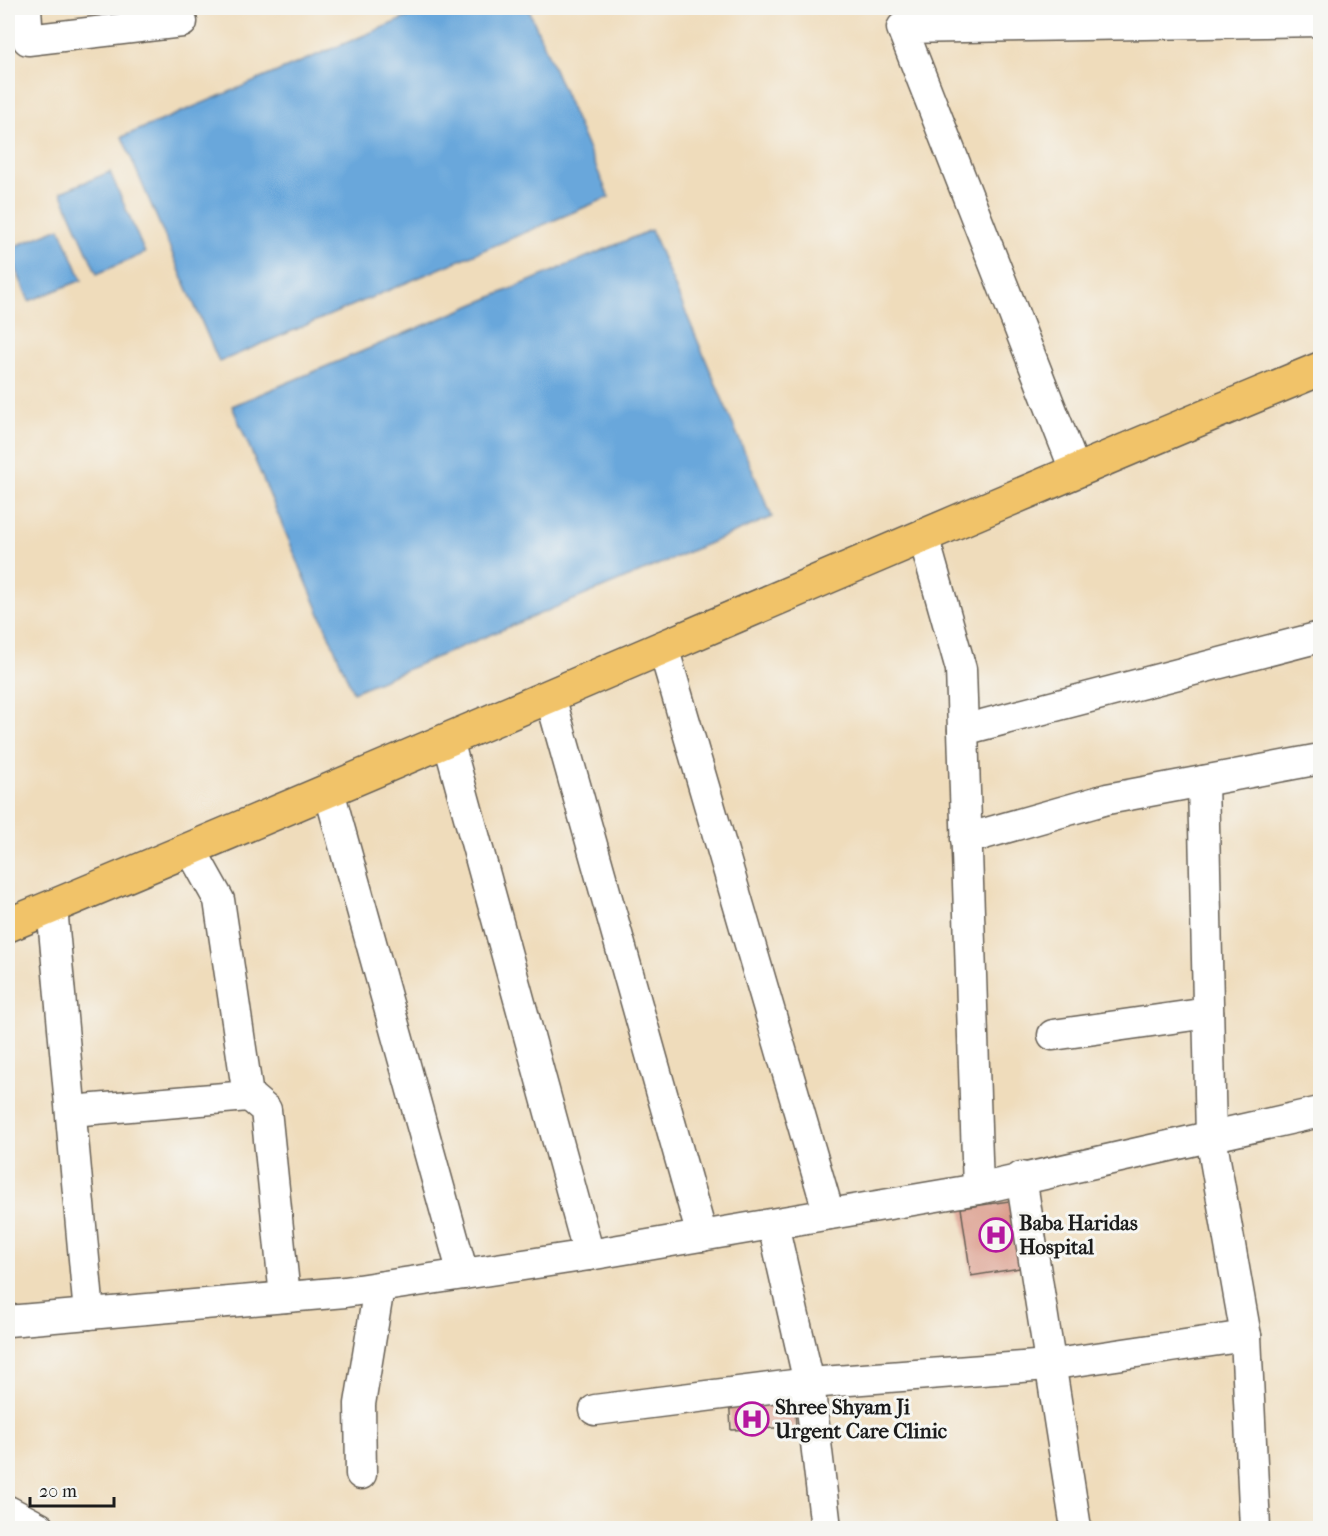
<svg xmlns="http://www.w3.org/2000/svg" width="1328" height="1536" font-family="'IM FELL French Canon',serif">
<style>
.water{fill:#69a7db;stroke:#42627c;stroke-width:1.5}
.building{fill:#da9987}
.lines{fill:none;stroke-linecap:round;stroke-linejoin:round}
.minor-casing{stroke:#665f54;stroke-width:33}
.major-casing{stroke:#665f54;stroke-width:36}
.minor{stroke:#fff;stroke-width:30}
.major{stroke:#f1c369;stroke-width:33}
.labels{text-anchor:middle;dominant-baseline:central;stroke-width:6;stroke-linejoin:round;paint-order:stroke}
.poi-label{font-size:21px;font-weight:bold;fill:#1c1c1c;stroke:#f6f6f2;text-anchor:start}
</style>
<rect width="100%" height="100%" fill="#f6f6f2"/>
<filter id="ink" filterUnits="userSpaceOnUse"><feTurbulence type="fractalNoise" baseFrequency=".0167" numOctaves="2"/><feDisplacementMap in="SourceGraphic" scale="12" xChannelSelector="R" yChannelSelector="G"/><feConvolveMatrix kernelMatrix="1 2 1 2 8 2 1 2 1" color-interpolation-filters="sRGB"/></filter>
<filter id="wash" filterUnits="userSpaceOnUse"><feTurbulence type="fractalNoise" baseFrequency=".008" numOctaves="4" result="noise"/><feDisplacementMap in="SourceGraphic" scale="24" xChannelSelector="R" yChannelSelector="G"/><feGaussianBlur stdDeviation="1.35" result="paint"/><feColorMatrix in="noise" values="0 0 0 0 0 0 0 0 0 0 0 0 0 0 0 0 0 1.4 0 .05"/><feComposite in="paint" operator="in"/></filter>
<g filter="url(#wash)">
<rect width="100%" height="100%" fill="#efdcbb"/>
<g class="water">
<polygon points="429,8 528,8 609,197 219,362 122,137"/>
<polygon points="110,172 145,253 97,274 61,192"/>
<polygon points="60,228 82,280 29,301 8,249"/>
<polygon points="651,230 772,517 353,692 232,406"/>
</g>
<g id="blocks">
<g class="building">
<polygon points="1016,1200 1026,1267 971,1276 961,1208"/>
<polygon points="794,1391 796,1427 731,1430 729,1394"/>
</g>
</g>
</g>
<g filter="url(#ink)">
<use href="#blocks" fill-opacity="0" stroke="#665f54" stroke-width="1.5"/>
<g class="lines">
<g class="minor-casing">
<g id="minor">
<polyline points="26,8 28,40 182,22"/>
<polyline points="1075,470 902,28 1320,21"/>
<polyline points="923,535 961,669 978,1189"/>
<polyline points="663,647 829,1214"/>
<polyline points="550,696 702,1236"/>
<polyline points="963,730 1320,637"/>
<polyline points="448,740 589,1255"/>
<polyline points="1203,781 1211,1137 1246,1336 1255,1528"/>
<polyline points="329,791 463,1274"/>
<polyline points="966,839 1107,799 1320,759"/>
<polyline points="52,907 89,1314"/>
<polyline points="1053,1035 1208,1013"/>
<polyline points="247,1094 266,1110 285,1297"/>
<polyline points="71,1111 248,1096 219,900 191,850"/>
<polyline points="1021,1177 1076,1528"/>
<polyline points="773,1224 809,1383 826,1528"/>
<polyline points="8,1321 345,1292 589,1255 978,1189 1320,1112"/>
<polyline points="595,1410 809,1383 1048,1365 1246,1336"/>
<polyline points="361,1474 360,1404 379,1287"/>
<polyline points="8,1511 40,1528"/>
</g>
</g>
<g class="major-casing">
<path id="major" d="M8 925C447 744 881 550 1320 369"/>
</g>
<use href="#minor" class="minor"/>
<use href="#major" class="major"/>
</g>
</g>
<defs>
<g id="hospital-ring" transform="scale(1.725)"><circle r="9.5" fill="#f6f6f2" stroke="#b5179e" stroke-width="1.5"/><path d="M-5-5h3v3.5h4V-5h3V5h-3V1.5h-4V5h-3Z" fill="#b5179e"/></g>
</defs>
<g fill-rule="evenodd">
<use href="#hospital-ring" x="996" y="1235"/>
<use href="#hospital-ring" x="752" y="1419"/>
</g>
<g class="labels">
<g class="poi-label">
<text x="1019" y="1223">Baba Haridas<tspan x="1019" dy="24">Hospital</tspan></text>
<text x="775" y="1407">Shree Shyam Ji<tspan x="775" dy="24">Urgent Care Clinic</tspan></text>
</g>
</g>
<rect width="1328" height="1536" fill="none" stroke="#f6f6f2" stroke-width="30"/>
<path d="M30 1497v9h84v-9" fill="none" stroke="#1c1c1c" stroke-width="3"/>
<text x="39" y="1497" font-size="18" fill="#1c1c1c" stroke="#f6f6f2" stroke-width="4.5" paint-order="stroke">20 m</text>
</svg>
